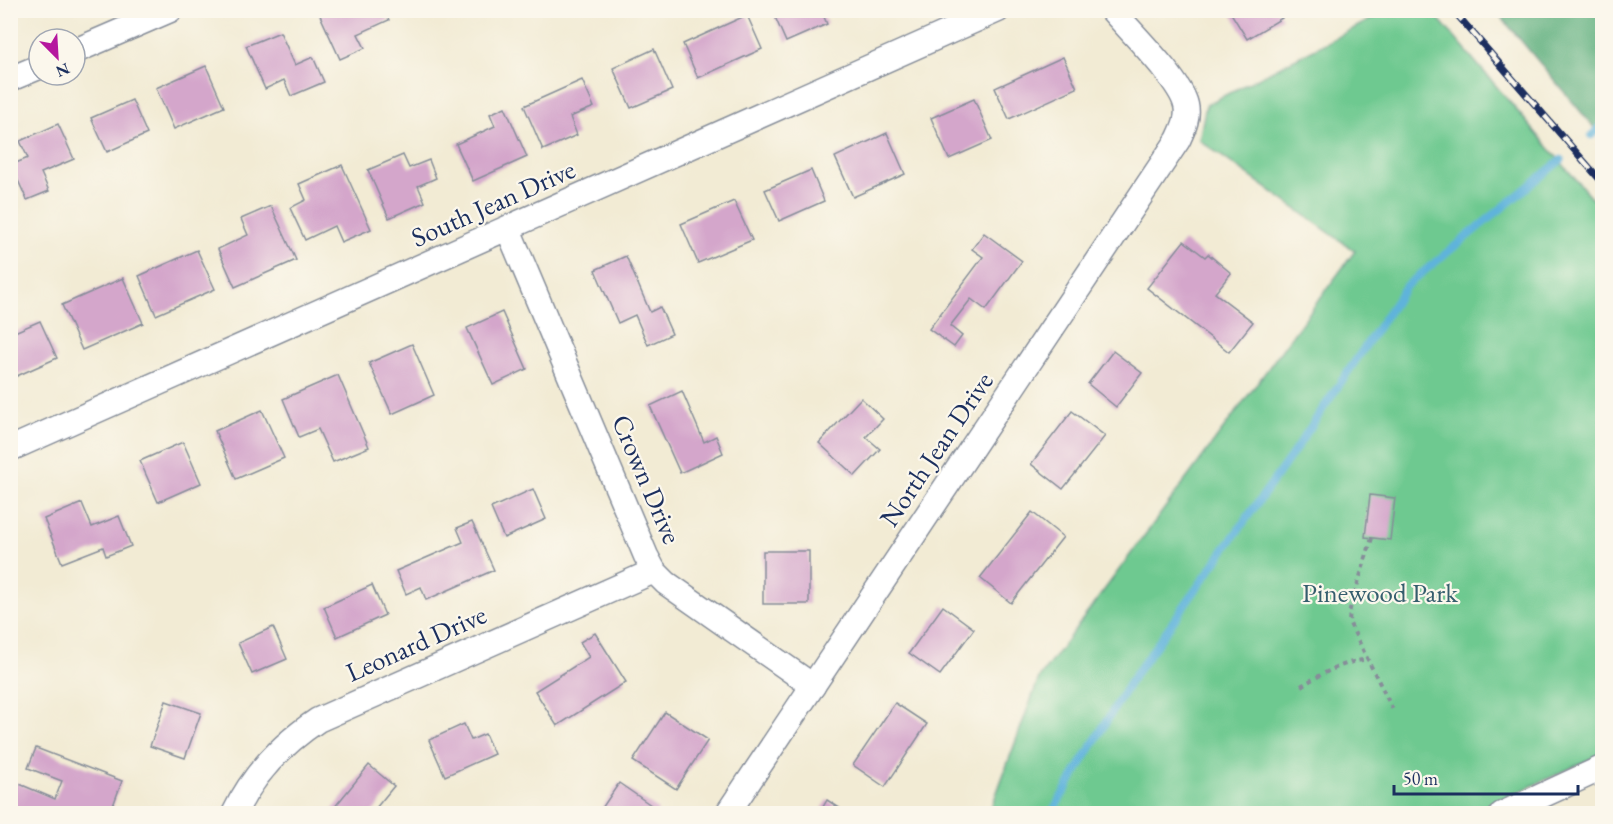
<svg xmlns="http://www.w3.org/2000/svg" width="1613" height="824" font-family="'EB Garamond',serif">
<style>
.green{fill:#6ec990;stroke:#447c77;stroke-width:1.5}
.forest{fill:#5aad7a;stroke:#3a6e6c;stroke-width:1.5}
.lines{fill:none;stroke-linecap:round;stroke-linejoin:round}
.stream{stroke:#5fb3db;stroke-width:8}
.building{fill:#d4a6cb}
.street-casing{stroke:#868d99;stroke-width:27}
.path{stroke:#868d99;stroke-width:4;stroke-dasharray:4.5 4.5;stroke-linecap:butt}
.street{stroke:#fff;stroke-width:24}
.rail-casing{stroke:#1b2f5e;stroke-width:7}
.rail{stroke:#fbf7ec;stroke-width:4.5;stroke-dasharray:14;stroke-linecap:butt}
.labels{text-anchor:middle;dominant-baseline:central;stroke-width:4.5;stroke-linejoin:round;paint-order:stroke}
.street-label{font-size:27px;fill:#1b2f5e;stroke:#fbf7ec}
.park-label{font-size:27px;fill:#345d6d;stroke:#fbf7ec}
</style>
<rect width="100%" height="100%" fill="#fbf7ec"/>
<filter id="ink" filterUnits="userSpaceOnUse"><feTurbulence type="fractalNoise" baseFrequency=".0167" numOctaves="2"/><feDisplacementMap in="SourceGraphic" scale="12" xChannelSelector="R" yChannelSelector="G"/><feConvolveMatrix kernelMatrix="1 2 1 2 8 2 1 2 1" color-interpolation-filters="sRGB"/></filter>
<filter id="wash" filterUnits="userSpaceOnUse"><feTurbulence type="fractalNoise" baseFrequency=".008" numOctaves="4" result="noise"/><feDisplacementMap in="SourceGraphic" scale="24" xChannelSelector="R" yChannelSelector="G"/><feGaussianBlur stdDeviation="1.35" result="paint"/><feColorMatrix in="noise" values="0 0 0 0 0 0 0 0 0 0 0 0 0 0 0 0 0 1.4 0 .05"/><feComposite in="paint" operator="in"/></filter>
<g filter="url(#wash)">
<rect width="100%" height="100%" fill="#f2ebd4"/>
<polygon class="green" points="1387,11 1432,11 1602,210 1602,754 1472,813 989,814 1039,678 1355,251 1199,140 1206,105"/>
<polygon class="forest" points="1496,11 1602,11 1602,137"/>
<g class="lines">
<g class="stream">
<polyline points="1592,135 1602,126"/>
<polyline points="1051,814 1130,682 1291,456 1406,286 1561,160"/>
</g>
</g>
<g id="blocks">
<g class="building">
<polygon points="324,10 384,10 389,20 358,34 365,48 340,59 319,13"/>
<polygon points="772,10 821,10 827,24 786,42"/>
<polygon points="1229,10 1277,10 1282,18 1247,39"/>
<polygon points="747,15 762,49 698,78 683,44"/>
<polygon points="280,32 295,65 313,57 324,82 291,96 284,80 265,89 246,46"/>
<polygon points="654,49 672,90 631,108 613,68"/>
<polygon points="1063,57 1077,88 1009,119 995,88"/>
<polygon points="206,66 224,107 174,129 156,88"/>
<polygon points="582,80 594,107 570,117 577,135 543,150 524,106"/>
<polygon points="974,99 992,140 949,159 931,118"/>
<polygon points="132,100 147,134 107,152 91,118"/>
<polygon points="505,107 527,157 473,181 456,144 495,126 490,114"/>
<polygon points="58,124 74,159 41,173 49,191 27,200 11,165 28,158 20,141"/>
<polygon points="887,133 905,174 853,197 835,157"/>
<polygon points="403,155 409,168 429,160 436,178 418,186 425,202 389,218 368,170"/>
<polygon points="342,165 371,229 341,242 334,226 305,240 290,208 306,200 299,184"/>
<polygon points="811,170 824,201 779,221 765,190"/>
<polygon points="734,201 752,240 698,263 681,224"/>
<polygon points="271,206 296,260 235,287 218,249 248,235 241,219"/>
<polygon points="984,233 1022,261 986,310 971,299 950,326 962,336 954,347 929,329 983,257 972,249"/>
<polygon points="1184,241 1205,257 1208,254 1231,273 1215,293 1253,322 1229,352 1147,288"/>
<polygon points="197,250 215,289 156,315 139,276"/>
<polygon points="626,256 650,312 660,307 672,334 648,345 635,315 618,323 595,270"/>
<polygon points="123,278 143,323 82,350 62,305"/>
<polygon points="502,312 527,369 493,385 467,328"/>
<polygon points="40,321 57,358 10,379 10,334"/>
<polygon points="412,344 434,395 392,414 369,363"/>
<polygon points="1113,351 1142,373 1116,407 1088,384"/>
<polygon points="338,375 369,447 333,462 318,429 299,437 283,399"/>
<polygon points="682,391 704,442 716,436 723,453 680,473 650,406"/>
<polygon points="861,398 883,419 866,437 880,449 855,476 819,443"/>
<polygon points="262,410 284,458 236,479 215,431"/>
<polygon points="1072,411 1105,436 1063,489 1031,464"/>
<polygon points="183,442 201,483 158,502 140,461"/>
<polygon points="533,489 546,519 504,538 491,508"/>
<polygon points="1370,495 1395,498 1390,540 1365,537"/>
<polygon points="82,503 92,527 119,516 131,546 106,556 103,547 62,563 44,519"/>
<polygon points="1032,512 1063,537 1011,603 980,578"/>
<polygon points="472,522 494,570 426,600 421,587 406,594 396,571 463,542 457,528"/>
<rect x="763" y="551" width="46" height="53"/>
<polygon points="372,585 385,615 337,637 324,607"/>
<polygon points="943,606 974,629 940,675 909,653"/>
<polygon points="273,627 287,659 252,674 238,643"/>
<polygon points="595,633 626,682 557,726 535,691 589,657 580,642"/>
<polygon points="166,701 201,713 185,758 150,746"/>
<polygon points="895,703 927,724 885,787 853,765"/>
<polygon points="665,712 708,740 676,789 633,761"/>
<polygon points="464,724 471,740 485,734 494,754 445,776 429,740"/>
<polygon points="36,748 122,781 110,814 10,814 10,780 55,799 62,781 28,768"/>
<polygon points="369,765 394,786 371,814 329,814"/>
<polygon points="619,783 658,810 656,814 598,814"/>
<polygon points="827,800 849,814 819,814"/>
</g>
</g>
</g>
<g filter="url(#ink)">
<use href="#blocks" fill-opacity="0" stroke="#868d99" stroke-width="1.5"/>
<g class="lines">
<g class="street-casing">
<g id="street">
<polyline points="75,51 170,10"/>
<polyline points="10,79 39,67"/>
<polyline points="508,229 646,556 654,571 666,583 813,686"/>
<polyline points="10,449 998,10"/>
<path d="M234 814C253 774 282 744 318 720L654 571"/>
<path d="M727 814 1178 140C1183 129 1189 118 1186 105 1181 81 1130 31 1112 10"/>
<polyline points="1502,814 1602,768"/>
</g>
</g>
<g class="path">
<polyline points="1372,538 1350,609 1349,622 1394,712"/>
<path d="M1301 686C1318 676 1348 659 1368 660"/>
</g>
<use href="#street" class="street"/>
<g class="rail-casing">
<polyline id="rail" points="1453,10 1602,182"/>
</g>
<use href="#rail" class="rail"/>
</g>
</g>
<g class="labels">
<g class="street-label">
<text transform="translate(493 203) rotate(-24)">South Jean Drive</text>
<text transform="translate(936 449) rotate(-56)">North Jean Drive</text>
<text transform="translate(647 479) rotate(67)">Crown Drive</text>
<text transform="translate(416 643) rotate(-24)">Leonard Drive</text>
</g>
<g class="park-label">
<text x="1380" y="592">Pinewood Park</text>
</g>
</g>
<rect width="1613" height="824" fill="none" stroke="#fbf7ec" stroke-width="36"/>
<g transform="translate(57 57) rotate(156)"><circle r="28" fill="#fbf7ec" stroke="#a1a7b3" stroke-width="1.5"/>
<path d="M0-4.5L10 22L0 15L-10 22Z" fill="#b5179e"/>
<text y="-9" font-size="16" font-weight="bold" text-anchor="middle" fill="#1b2f5e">N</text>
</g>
<path d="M1394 785v9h184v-9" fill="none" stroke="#1b2f5e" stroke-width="3"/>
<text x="1403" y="785" font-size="18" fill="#1b2f5e" stroke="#fbf7ec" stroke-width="4.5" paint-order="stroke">50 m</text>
</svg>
